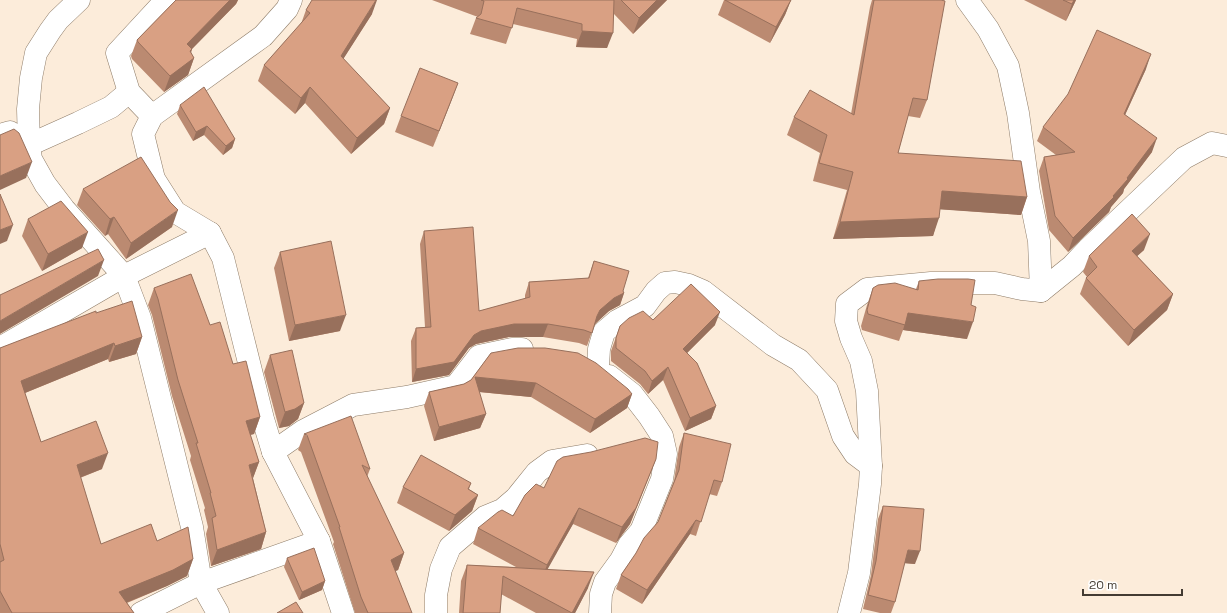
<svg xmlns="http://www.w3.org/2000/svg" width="1227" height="613" font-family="'Space Grotesk',sans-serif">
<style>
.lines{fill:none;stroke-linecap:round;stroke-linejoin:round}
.minor-casing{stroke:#8e7c68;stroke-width:23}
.minor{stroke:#fff;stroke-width:22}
.wall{fill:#bb8a71}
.shaded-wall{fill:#98705c}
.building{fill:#d9a083;stroke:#98705c}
</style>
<rect width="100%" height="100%" fill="#fcecda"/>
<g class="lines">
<g class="minor-casing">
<g id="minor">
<polyline points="79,0 58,20 50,31 36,53 31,78 28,109 29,145 31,159 45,184 64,209 124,276 140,318 192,527 201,583 218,613"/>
<polyline points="291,0 287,9 263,36 152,116 143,134 154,179 175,212 210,233 223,258 263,419 273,452 319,541 343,613"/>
<polyline points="967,0 988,29 1008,66 1018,113 1029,192 1039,241 1041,291"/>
<polyline points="152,116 129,92 117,53 166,0"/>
<polyline points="0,135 10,132 29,145 78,123 111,107 129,92"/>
<polyline points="0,348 124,276 210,233"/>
<polyline points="598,367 599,349 604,332 617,321 645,306 656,291 665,283 675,282 689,285 703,291 773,345 799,360 827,390 843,436 855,454 871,466"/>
<polyline points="273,452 303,431 353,405 407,397 456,386 479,356 512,349 522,349"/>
<polyline points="141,613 201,583 319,541"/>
<polyline points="436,613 436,595 441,569 450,547 485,517 502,510 516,498 537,472 552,461 587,455"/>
<polyline points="600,613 601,594 605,582 621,560 629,545 641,531 662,479 666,454 662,436 649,416 632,394 609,376"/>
<polyline points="849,613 859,573 870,484 871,466 867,391 861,361 851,338 846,321 847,304 867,289 931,283 995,283 1022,289 1041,291 1072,266 1088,249 1184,158 1212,143 1227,146"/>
</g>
</g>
<use href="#minor" class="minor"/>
</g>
<g class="wall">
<polygon points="176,0 238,0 236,4 192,49 191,53 194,58 188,75 164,92 132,59 131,56 137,40"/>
<polygon points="432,0 667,0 633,34 614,14 607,48 576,47 577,39 513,24 506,44 470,34 476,18 478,17"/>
<polygon points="724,0 791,0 785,15 770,43 718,15"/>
<polygon points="872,0 941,0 927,100 920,118 908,116 898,153 1027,197 1021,215 940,209 933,236 833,239 847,190 813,181 820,153 787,135 794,117 851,114 870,7"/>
<polygon points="1024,0 1076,0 1066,21"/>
<polygon points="306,10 372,14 343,59 390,108 384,124 351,154 305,103 295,114 258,81 264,65 301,24"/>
<polygon points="1146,69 1125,115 1152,152 1124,189 1123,193 1111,207 1109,212 1068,252 1049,230 1039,171 1044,157 1056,155 1037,141 1043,127"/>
<polygon points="458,83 433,147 395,132 401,116"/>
<polygon points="180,105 235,139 232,148 223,155 204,135 193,141 177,114"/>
<polygon points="83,189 172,227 126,259 108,234 105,236 77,205"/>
<polygon points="28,219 82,248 42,271 22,236"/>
<polygon points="424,231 479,311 525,299 525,295 529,282 588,278 594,261 624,293 620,305 609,311 596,323 594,326 587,346 579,343 543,337 509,337 476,344 469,348 449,375 412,382 411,341 416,328 425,327 420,244"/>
<polygon points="1144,250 1137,256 1173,294 1167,310 1128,346 1080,294 1086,278 1087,277 1083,272 1089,256"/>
<polygon points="280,252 340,331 289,341 274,268"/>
<polygon points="919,281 967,339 903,330 899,341 862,330 861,326 867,305 873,288 916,289"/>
<polygon points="154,288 210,325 233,364 260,417 254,434 250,435 259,462 253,478 266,532 261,549 211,566 206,534 208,527 204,510 205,508 190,460 191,456 172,396 152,315 148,305"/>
<polygon points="96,313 142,337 136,354 109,362 108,359 25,393 41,442 102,469 80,478 101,544 157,541 193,559 187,576 167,586 127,603 134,613 0,613 0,348"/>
<polygon points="653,320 715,325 687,353 716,406 711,419 685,431 663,380 648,394 640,384 611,361 611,351 620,326"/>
<polygon points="491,353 632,394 627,408 590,433 531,397 479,392 486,414 480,428 434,441 424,406 429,392 464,384 471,380"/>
<polygon points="270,355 304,403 298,419 289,426 279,428 264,372"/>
<polygon points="684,433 722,482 717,496 709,494 696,536 690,534 642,604 616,589 621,575 658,522 674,481 679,447"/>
<polygon points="304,434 370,469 367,477 404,553 398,570 395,571 412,613 355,613 333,544 334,542 301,452 298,450"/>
<polygon points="656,459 630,524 616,543 573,524 547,569 588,588 575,613 536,613 501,594 500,613 459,613 461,581 467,565 516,567 473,544 478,528 513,516 544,488"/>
<polygon points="471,483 469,489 478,495 472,511 449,531 397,503 403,487"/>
<polygon points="883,506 915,564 904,563 895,602 891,613 880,613 863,609 871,575 878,519"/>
<polygon points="287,558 325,581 322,590 299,600 284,567"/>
</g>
<g class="shaded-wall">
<polygon points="230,0 238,0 236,4 190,51 192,49 187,63 194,58 188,75 164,92 170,76 187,44"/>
<polygon points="376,0 377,0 372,14 335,72 341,56"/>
<polygon points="657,0 667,0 633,34 639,18"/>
<polygon points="791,0 785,15 770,43 776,27"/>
<polygon points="1074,0 1076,0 1066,21 1072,4"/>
<polygon points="582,31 613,33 607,48 576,47"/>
<polygon points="1151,54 1146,69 1119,128 1124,114"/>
<polygon points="458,83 452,99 433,147 439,131"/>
<polygon points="310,87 305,103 295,114 301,98"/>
<polygon points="390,108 384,124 351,154 357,138"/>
<polygon points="207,126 204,135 193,141 196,132"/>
<polygon points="1157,138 1152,152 1124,189 1123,193 1111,207 1109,212 1068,252 1073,238 1113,196"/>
<polygon points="235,139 232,148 223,155 226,146"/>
<polygon points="32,162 26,178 0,190 0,176"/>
<polygon points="942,191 1027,197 1021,215 935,209"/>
<polygon points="178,210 172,227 126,259 131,243"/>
<polygon points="114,217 108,234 105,236 110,219"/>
<polygon points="939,218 933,236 833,239 840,222"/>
<polygon points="13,225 7,241 0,244 0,230"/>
<polygon points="88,232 82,248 42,271 48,254"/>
<polygon points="1150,234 1144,250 1126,266 1132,251"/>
<polygon points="104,260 98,276 0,334 0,321"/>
<polygon points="624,293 620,305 609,311 596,323 592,328 597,316 600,310 614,298"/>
<polygon points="1173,294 1167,310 1128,346 1134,330"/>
<polygon points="720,312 715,325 678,362 683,349"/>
<polygon points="908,313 973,322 967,339 903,330"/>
<polygon points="346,315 340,331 289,341 295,325"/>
<polygon points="514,324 548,324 543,337 509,337 476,344 469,348 449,375 412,382 416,369 481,331"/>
<polygon points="142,337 136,354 109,362 115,346"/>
<polygon points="114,343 108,359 15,397 21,381"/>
<polygon points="668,367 663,380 648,394 652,381"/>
<polygon points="475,377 536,383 531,397 470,391"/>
<polygon points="632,394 627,408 590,433 595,419"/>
<polygon points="304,403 298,419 289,426 279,428 285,412"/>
<polygon points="716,406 711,419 685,431 690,418"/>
<polygon points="486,414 480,428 434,441 439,427"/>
<polygon points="260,417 254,434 240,437 246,421"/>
<polygon points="108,453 102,469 71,481 77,465"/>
<polygon points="656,459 630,524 616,543 622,527"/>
<polygon points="259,462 253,478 249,465"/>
<polygon points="478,495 472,511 449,531 455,515"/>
<polygon points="579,508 573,524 541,581 547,565"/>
<polygon points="696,520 690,534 642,604 647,590"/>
<polygon points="266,532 261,549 211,566 217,550"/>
<polygon points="908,550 920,551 915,564 903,563"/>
<polygon points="404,553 398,570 385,576 391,560"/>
<polygon points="193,559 187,576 167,586 113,608 119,592"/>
<polygon points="594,572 588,588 575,613 572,613"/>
<polygon points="325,581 322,590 299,600 302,592"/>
</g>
<g class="building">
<polygon points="176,0 230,0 187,44 192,49 190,51 194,58 170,76 138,42 137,40"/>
<polygon points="312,0 376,0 341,56 390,108 357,138 310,87 301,98 264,65 310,13 306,10"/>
<polygon points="481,0 614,0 613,33 582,31 582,24 517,8 512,28 476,18 481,14 484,1"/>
<polygon points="621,0 657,0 639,18"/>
<polygon points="725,0 791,0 776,27"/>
<polygon points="874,0 941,0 945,1 927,100 913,98 898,153 1021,161 1027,197 942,191 939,218 840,222 853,172 819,163 827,135 794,117 810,90 854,115"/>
<polygon points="1063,0 1074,0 1072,4"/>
<polygon points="1097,30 1151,54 1124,114 1157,138 1127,178 1128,179 1113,196 1114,197 1073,238 1055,216 1044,157 1075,152 1043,127 1068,94"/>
<polygon points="420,68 458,83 439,131 401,116"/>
<polygon points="204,87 235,139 226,146 207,126 196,132 180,105"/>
<polygon points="14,129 19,133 32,162 0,176 0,135"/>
<polygon points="141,157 170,202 178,210 131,243 114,217 110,219 83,189"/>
<polygon points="0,194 13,225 0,230"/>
<polygon points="61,201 88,232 48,254 28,219"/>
<polygon points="1132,214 1150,234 1132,251 1173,294 1134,330 1086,278 1097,267 1089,256"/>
<polygon points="473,227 479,311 530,297 529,282 589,278 594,261 629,271 623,291 624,293 614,298 600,310 597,316 592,333 584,330 548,324 514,324 481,331 474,335 454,362 416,369 416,328 431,327 424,231"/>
<polygon points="331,241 346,315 295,325 280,252"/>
<polygon points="98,249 104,260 0,321 0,295"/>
<polygon points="191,274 210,325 220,322 233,364 246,361 260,417 246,421 259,462 249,465 266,532 217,550 212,518 216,516 210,493 211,493 196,443 198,443 178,380 158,299 154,288"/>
<polygon points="938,279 968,279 975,280 971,305 976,307 973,322 908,313 905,325 868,314 867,310 873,288 878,285 895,283 918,290 919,281"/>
<polygon points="691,284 720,312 683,349 697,363 716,406 690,418 668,367 652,381 645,371 616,348 616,338 620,326 629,318 643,311 653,320"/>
<polygon points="132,301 142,337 115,346 114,343 21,381 41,442 96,421 108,453 77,465 101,544 151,524 157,541 188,527 193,559 173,570 119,592 134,613 12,613 0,591 0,562 4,560 0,544 0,348 96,311 96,313"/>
<polygon points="518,348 545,348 578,353 596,363 628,389 632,394 595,419 536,383 475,377 486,414 439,427 429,392 464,384 471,380 491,353"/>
<polygon points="292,350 304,403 295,409 285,412 270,355"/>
<polygon points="351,416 370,469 362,465 404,553 391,560 412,613 368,613 361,597 339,527 340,527 307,435 304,434"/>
<polygon points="684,433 731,444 722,482 714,480 701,522 696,520 647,590 621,575 636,553 644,538 658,522 679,470"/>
<polygon points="645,438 658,442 656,459 636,508 622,527 579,508 547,565 478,528 498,512 502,510 513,516 525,495 536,484 544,488 557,461 563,457 591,452"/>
<polygon points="421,455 471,483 468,489 478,495 455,515 403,487"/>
<polygon points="883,506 924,509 920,551 908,550 895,602 868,595 876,561"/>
<polygon points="314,548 325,581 302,592 287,558"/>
<polygon points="467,565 594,572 572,613 503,576 500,613 463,613"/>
<polygon points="296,602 303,613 277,613"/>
</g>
<path d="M1083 589v6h99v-6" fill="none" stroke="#433b32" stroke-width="2"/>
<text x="1089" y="589" font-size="12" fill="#433b32" stroke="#ffffff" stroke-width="3" paint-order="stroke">20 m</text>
</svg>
